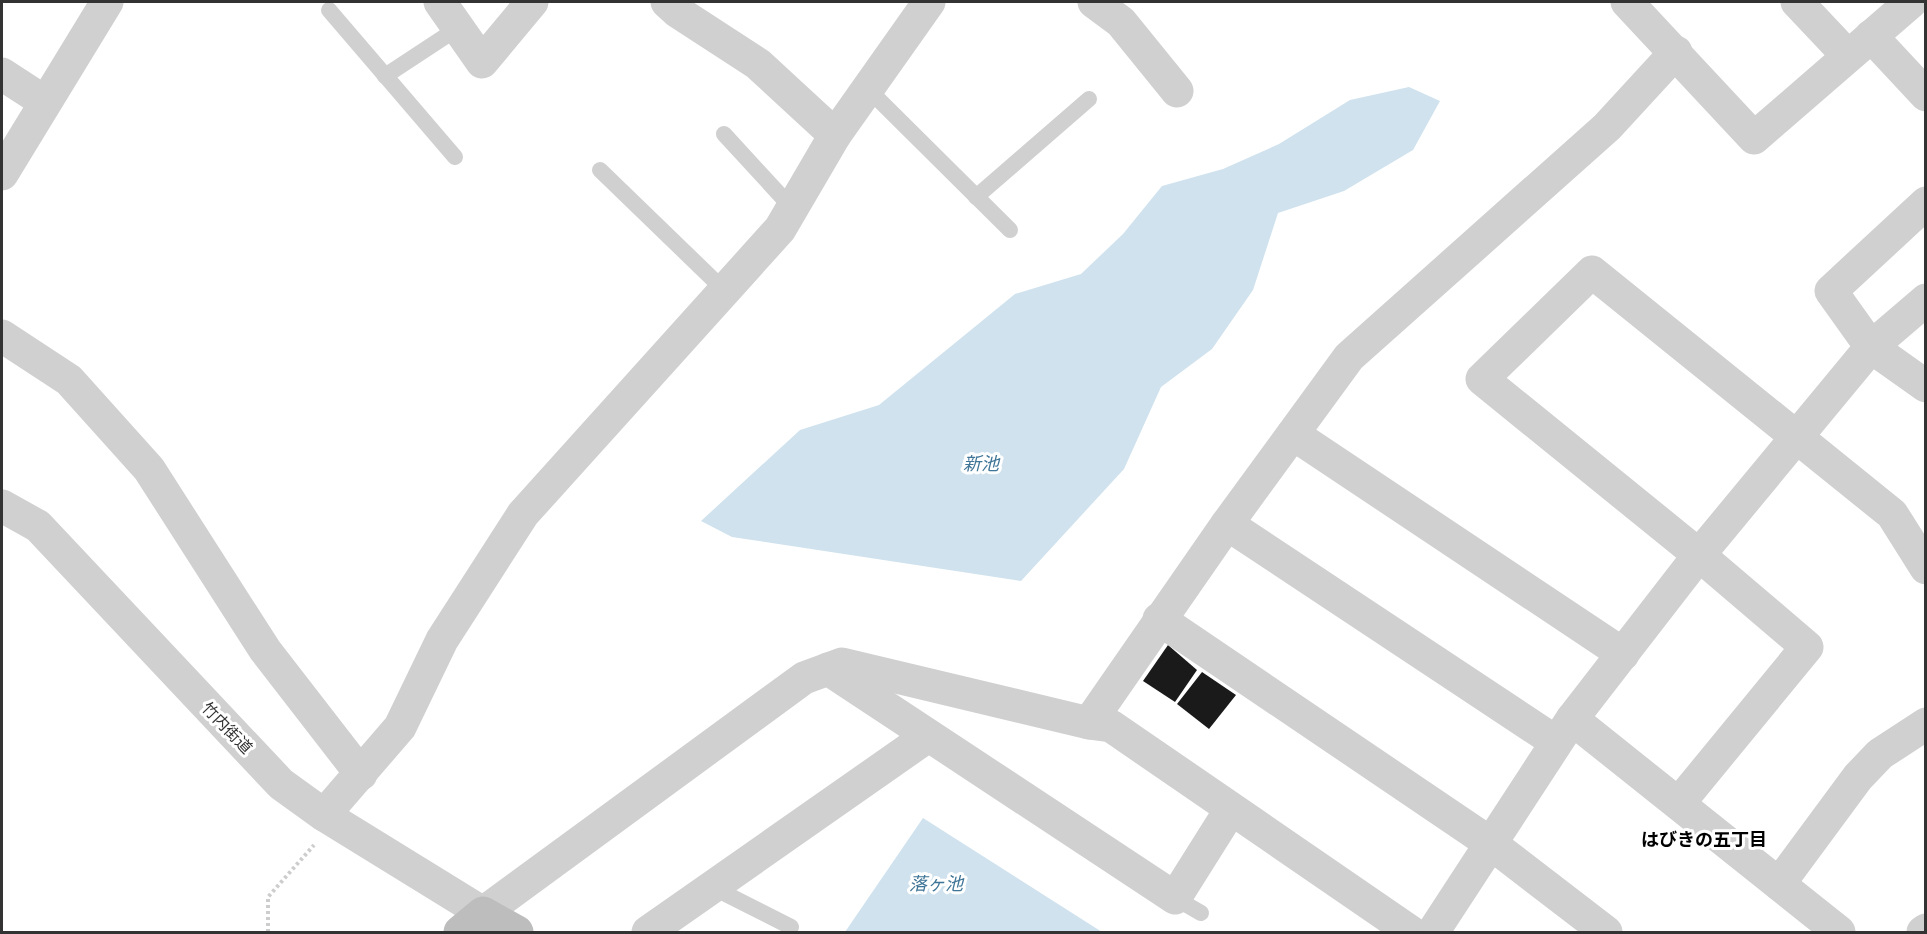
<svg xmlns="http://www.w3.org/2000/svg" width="1927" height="934" font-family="Arial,'Noto Sans JP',sans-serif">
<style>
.water{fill:#cfe2ee}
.building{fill:#1a1a1a}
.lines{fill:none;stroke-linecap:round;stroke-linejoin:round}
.path{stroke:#cdcdcd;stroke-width:4;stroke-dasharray:3 3;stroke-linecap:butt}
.lane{stroke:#d0d0d0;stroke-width:16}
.street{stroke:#d0d0d0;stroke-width:33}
.secondary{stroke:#bdbdbd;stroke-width:33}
.labels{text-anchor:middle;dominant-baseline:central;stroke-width:6;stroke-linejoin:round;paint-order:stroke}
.street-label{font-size:16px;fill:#333;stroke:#fff}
.water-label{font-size:18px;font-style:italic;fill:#3f7597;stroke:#fff}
.neighbourhood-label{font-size:18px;font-weight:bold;fill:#000;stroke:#fff}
</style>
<rect width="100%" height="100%" fill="#fff"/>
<g class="water">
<polygon points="1409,87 1440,101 1413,150 1344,191 1278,213 1253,290 1212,349 1161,387 1124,469 1021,581 732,537 701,521 800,430 879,405 1015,294 1081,274 1123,234 1162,186 1223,169 1279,144 1350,100"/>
<polygon points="923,818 1102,932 845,932"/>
</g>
<g class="building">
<polygon points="1168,645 1197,670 1175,702 1143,681"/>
<polygon points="1202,672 1236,695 1209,729 1177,704"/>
</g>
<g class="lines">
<polyline class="path" points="268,932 268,897 314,845"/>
<g class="lane">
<polyline points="329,10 455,157"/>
<polyline points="385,76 458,28"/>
<polyline points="868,89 1010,230"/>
<polyline points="724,134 792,208"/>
<polyline points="600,170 724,290"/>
<polyline points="976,197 1089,99"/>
<polyline points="712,887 791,927"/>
<polyline points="1175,898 1201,913"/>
</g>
<g class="street">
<polyline points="440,2 482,62 532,2"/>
<polyline points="667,2 678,12 758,64 835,135 929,2"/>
<polyline points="1094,2 1121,22 1177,91"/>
<polyline points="1627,2 1754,138 1911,2"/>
<polyline points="1797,2 1848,56"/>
<polyline points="1871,36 1926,95"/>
<polyline points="2,74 45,102"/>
<polyline points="2,174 107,2"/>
<polyline points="1926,203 1831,291 1871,347 1926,386"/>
<polyline points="2,336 69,380 149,469 265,650 361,774"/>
<polyline points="1293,434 1623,654"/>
<polyline points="2,506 38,526 281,784 324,815 483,913 804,678 842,664 1089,723 1227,524 1349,357 1607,127 1676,52"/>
<polyline points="1227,524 1556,742"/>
<polyline points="1159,619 1490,843 1606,932"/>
<polyline points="828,669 1175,898 1231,809"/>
<polyline points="1572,719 1839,932"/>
<polyline points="1089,723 1111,726 1411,932"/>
<polyline points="1679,803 1807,647 1699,555 1482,379 1592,272 1892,514 1926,568"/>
<polyline points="324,815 400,727 442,640 523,514 780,229 835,135"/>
<polyline points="1779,884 1858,777 1880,754 1926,724"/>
<polyline points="648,932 928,736"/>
<polyline points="1433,932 1572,719 1699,555 1871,347 1926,300"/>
<polyline points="1923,932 1926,930"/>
</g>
<polyline class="secondary" points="460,932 483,913 517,932"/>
</g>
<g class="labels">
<g class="street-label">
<text transform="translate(227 728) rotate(46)">竹内街道</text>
</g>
<g class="water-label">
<text x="981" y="464">新池</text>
<text x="936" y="884">落ヶ池</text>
</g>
<g class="neighbourhood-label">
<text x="1704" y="840">はびきの五丁目</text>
</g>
</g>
<rect width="1927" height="934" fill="none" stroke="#333333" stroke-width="6"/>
</svg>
